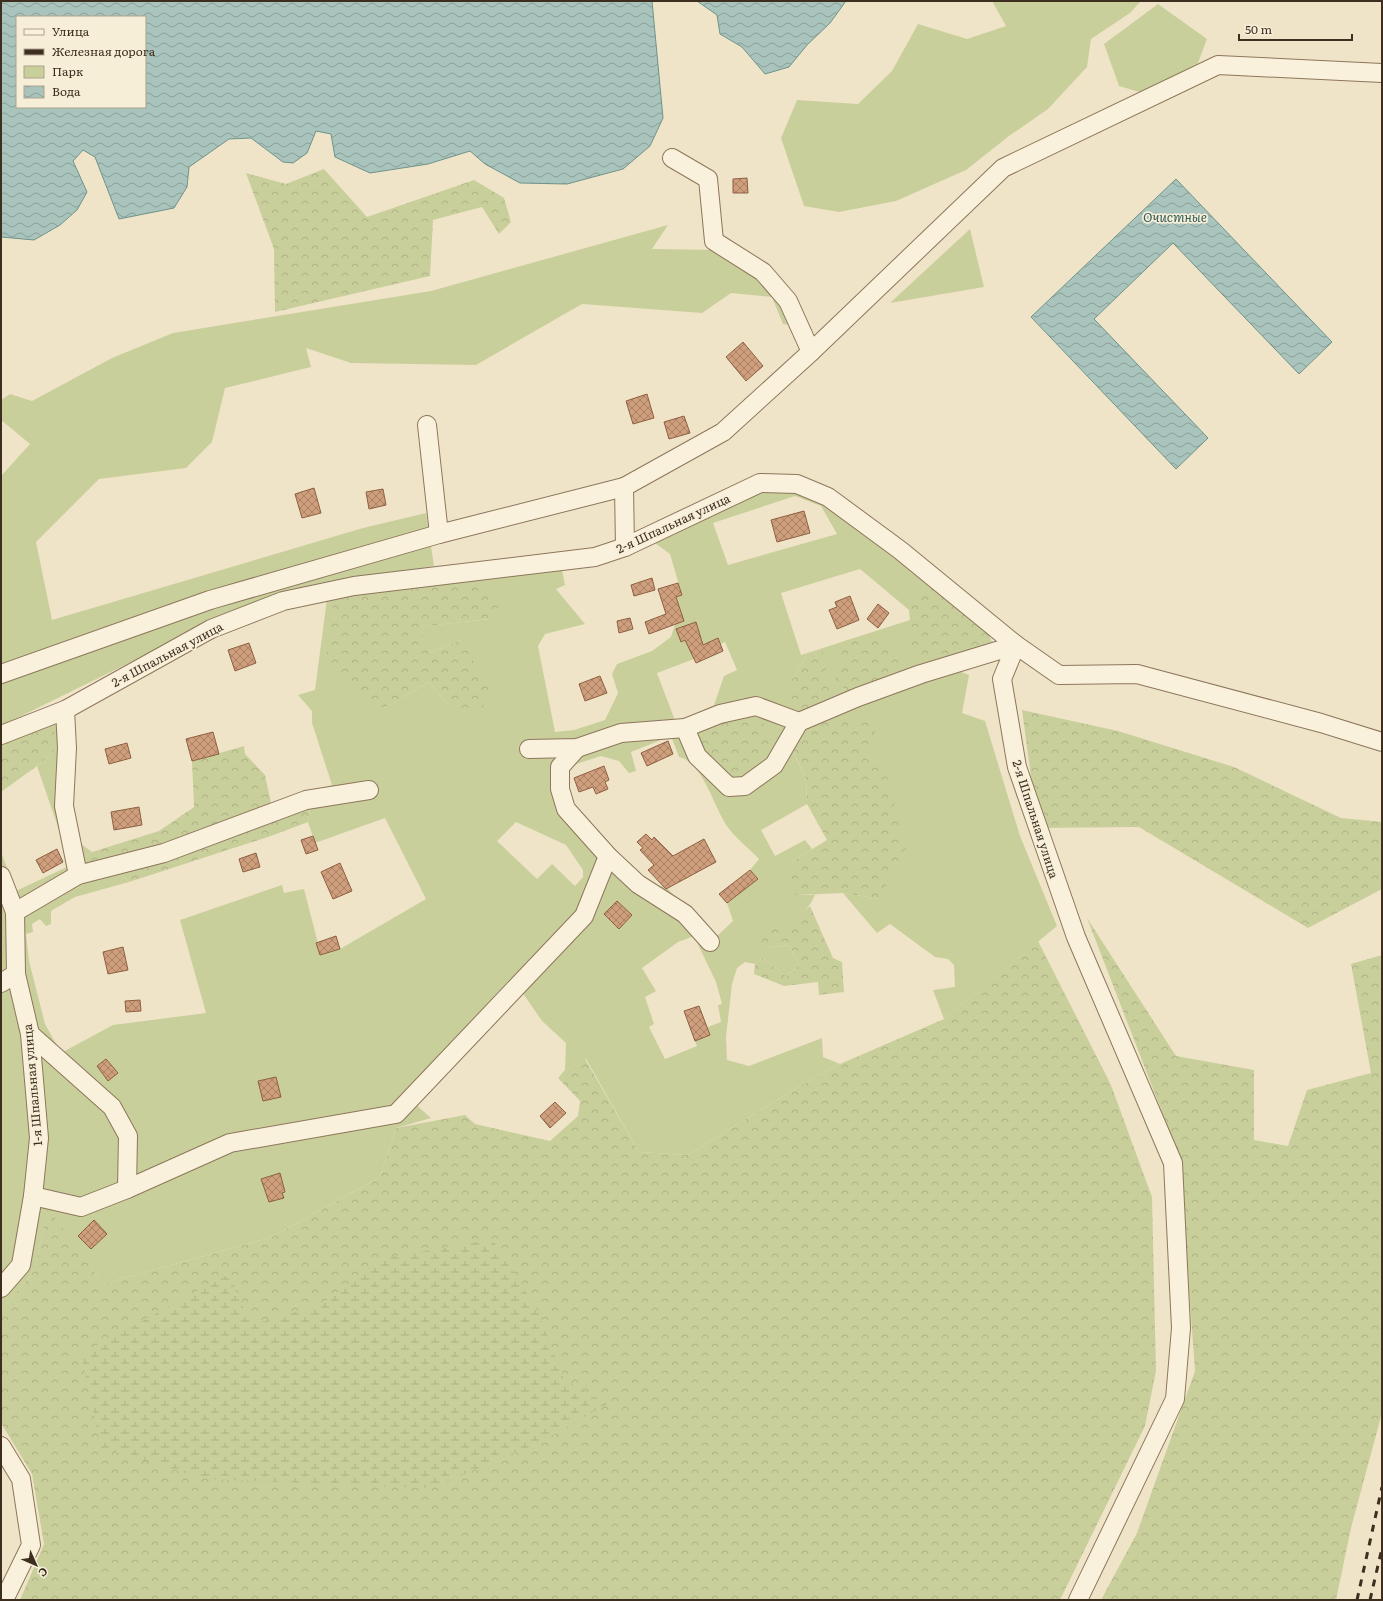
<svg xmlns="http://www.w3.org/2000/svg" width="1383" height="1601" font-family="Literata,serif">
<style>
.green{fill:#c9cf9b;fill-rule:evenodd}
.forest{fill:url(#forest-crowns)}
.wetland{fill:url(#wetland-marsh)}
.water{fill:url(#water-waves);stroke:#6f938a;fill-rule:evenodd}
.building{fill:url(#building-cross-hatch);stroke:#8d5f41}
.lines{fill:none;stroke-linecap:round;stroke-linejoin:round}
.minor-casing{stroke:#8d765c;stroke-width:20}
.minor{stroke:#faf1dc;stroke-width:18}
.rail{stroke:#3d2e20;stroke-width:3;stroke-dasharray:7 7;stroke-linecap:butt}
.labels{text-anchor:middle;dominant-baseline:central;stroke-width:3.5;stroke-linejoin:round;paint-order:stroke}
.street-label{font-size:12px;fill:#3d2e20;stroke:#f7eed8}
.water-label{font-size:13px;font-style:italic;fill:#2f5d5a;stroke:#f7eed8}
</style>
<defs>
<pattern id="forest-crowns" width="20" height="18" patternUnits="userSpaceOnUse"><rect width="20" height="18" fill="#c9cf9b"/><path d="M2 6a3 3 0 1 1 6 0M12 15a3 3 0 1 1 6 0" fill="none" stroke="#aeb285"/></pattern>
<pattern id="wetland-marsh" width="20" height="14" patternUnits="userSpaceOnUse"><rect width="20" height="14" fill="#c9cf9b"/><path d="M1 5h8M5 5V1M11 12h8M15 12V8" fill="none" stroke="#aeb285"/></pattern>
<pattern id="water-waves" width="16" height="10" patternUnits="userSpaceOnUse"><rect width="16" height="10" fill="#a9c4bc"/><path d="M0 5q4-4 8 0t8 0" fill="none" stroke="#8ba098"/></pattern>
<pattern id="building-cross-hatch" width="8" height="8" patternUnits="userSpaceOnUse"><rect width="8" height="8" fill="#cf9f7d"/><path d="M0 0l8 8M0 8l8-8" fill="none" stroke="#a98266"/></pattern>
</defs>
<rect width="100%" height="100%" fill="#f0e4c8"/>
<g class="green">
<polygon points="992,1 1141,1 1130,13 1091,39 1087,67 1048,109 1009,136 966,170 896,201 839,212 804,206 781,138 797,100 858,104 892,71 918,24 967,39 1006,26"/>
<polygon points="1158,4 1207,39 1198,63 1143,93 1119,86 1104,44"/>
<polygon points="668,225 652,249 723,250 761,274 797,326 783,324 772,297 731,293 702,313 582,304 476,365 351,363 306,348 311,367 225,388 212,442 186,468 99,479 36,542 52,620 363,528 426,513 434,566 284,594 198,629 1,726 1,476 30,444 1,420 1,400 10,394 32,401 112,358 173,333 431,291"/>
<polygon points="970,229 984,287 890,303"/>
<path d="M795 489 824 501 931 583 936 662 969 675 962 713 985 721 1020 836 1057 926 944 1019 933 990 955 987 954 965 948 959 935 957 890 924 877 933 843 893 879 899 792 750 806 779 807 804 761 830 775 856 805 840 812 849 793 861 796 895H815C805 917 783 933 765 948L789 945 799 965 786 976 762 958 755 964 745 962 737 968 732 984 726 1037 727 1060 749 1066 822 1038 823 1057 840 1064 798 1087 688 1155 639 1152 586 1059 565 1070 566 1043 542 1021 520 989 414 1103 431 1118 396 1128 380 1177 272 1237 103 1284 48 1209 34 1271 1 1311V852L16 891 71 865 37 766 60 745 33 728 70 716V776L77 841 92 852 83 860 109 864 129 882 75 897 51 911V924L46 926 40 919 32 924 33 932 26 934 29 961 45 1024 61 1053 113 1025 206 1013 180 920 282 885 284 893 304 889 321 955 340 949 426 899 385 818 315 843 308 822 310 809 302 794 332 785 312 723V711L298 695 315 690 327 599 354 592 384 708 429 682 450 707 461 640 430 653 418 627 489 619 477 579 562 570 565 585 556 589 585 624 545 634 538 646 555 732 574 730 605 720 618 693 612 674 617 664 652 651 671 637 680 608 676 597 682 595 670 554 655 543 762 491ZM795 496 821 506 837 534 728 565 713 523ZM860 569 909 610 910 620 801 655 781 593ZM725 642 737 670 724 676 714 705 676 723 657 673 694 659 693 656ZM822 649 790 683 807 654ZM671 736 679 757C702 761 714 807 727 826 735 838 749 848 759 859L750 870 757 879 727 903 733 921 715 938 666 887 641 882 569 805 564 779 570 766 601 756 619 761 629 773 636 771 631 752ZM516 822 566 845 583 870V877L575 886 552 864 537 879 497 841ZM694 936 716 982 722 1004 718 1005 721 1022 692 1033 697 1046 665 1059 649 1027 654 1024 645 997 656 991 642 968 678 942Z"/>
</g>
<g class="forest">
<polygon points="324,169 367,217 474,180 504,198 511,222 499,234 482,207 433,220 430,276 275,312 274,249 246,173 286,184"/>
<polygon points="477,579 501,604 489,619 419,627 430,653 461,640 491,692 481,710 450,707 429,682 384,708 342,683 326,659 333,605 354,592"/>
<polygon points="931,583 984,624 992,642 935,662 912,651 910,604"/>
<polygon points="865,635 895,651 902,666 900,677 852,694 835,681 842,642"/>
<polygon points="822,649 830,695 808,711 790,701 790,683 807,654"/>
<polygon points="1022,710 1118,731 1234,767 1341,818 1382,822 1382,889 1308,928 1139,827 1038,828"/>
<polygon points="751,711 765,725 772,745 754,771 732,778 709,760 698,738 711,723"/>
<polygon points="842,715 872,721 877,739 861,755 886,772 906,849 879,899 843,893 796,895 787,884 793,861 827,840 807,804 806,779 792,749 810,726"/>
<polygon points="33,728 51,729 61,739 60,745 37,766 1,792 1,742"/>
<polygon points="244,746 245,754 265,775 271,803 302,794 310,809 308,822 271,836 129,882 109,864 92,867 83,860 92,852 159,831 194,807 192,761"/>
<polygon points="810,906 833,958 842,962 844,992 819,995 818,982 784,986 754,974 755,964 762,958 786,976 799,965 789,945 765,948 759,941 777,924 789,927"/>
<polygon points="1087,918 1176,1056 1254,1070 1254,1140 1288,1146 1307,1090 1371,1073 1351,964 1382,955 1382,1413 1351,1528 1336,1600 1101,1600 1137,1533 1195,1371 1179,1156"/>
<polygon points="1038,941 1111,1085 1152,1197 1156,1371 1145,1426 1060,1600 20,1600 44,1544 32,1474 1,1423 1,1311 34,1271 48,1208 103,1284 272,1237 380,1177 396,1128 465,1115 475,1124 550,1141 578,1116 580,1101 558,1078 565,1070 585,1059 639,1152 688,1155 798,1087 840,1064 944,1019"/>
</g>
<polygon class="wetland" points="492,1239 538,1311 564,1379 607,1404 539,1443 431,1488 205,1479 101,1448 81,1354 229,1274 251,1325 319,1305 390,1257"/>
<g class="water">
<path d="M1 1H652L663 118 650 146 623 169 567 184 520 183 485 164 470 151 428 164 370 173 335 157 331 134 316 131 307 153 293 163 283 162 251 138 229 139 189 167 187 187 174 208 119 219 95 157 83 150 73 161 87 192 77 210 60 225 34 240 1 237ZM17 17H145V107H17Z"/>
<polygon points="697,1 846,1 830,23 807,45 789,67 765,74 742,47 720,34 717,15"/>
<polygon points="1176,179 1332,342 1299,374 1173,243 1094,319 1208,438 1176,469 1031,317"/>
</g>
<g class="building">
<polygon points="747,178 748,193 733,193 733,179"/>
<polygon points="743,342 763,366 746,381 726,357"/>
<polygon points="647,394 654,418 633,424 626,401"/>
<polygon points="684,416 690,433 669,439 664,422"/>
<polygon points="314,488 321,513 302,518 295,494"/>
<polygon points="383,489 386,505 369,509 366,492"/>
<polygon points="804,511 810,533 777,542 771,520"/>
<polygon points="652,578 655,590 634,596 631,585"/>
<polygon points="678,583 682,595 676,597 684,621 649,634 645,622 666,614 658,589"/>
<polygon points="850,596 859,620 837,629 829,610 837,607 835,602"/>
<polygon points="878,604 889,613 878,628 867,619"/>
<polygon points="630,618 633,629 619,633 617,621"/>
<polygon points="696,622 703,645 718,638 723,651 696,663 685,640 681,642 676,629"/>
<polygon points="249,643 256,663 235,671 228,650"/>
<polygon points="600,676 607,693 585,701 579,684"/>
<polygon points="213,732 219,754 192,761 186,739"/>
<polygon points="668,741 673,754 647,766 641,753"/>
<polygon points="127,743 131,758 109,764 105,749"/>
<polygon points="604,766 609,780 605,782 608,789 596,794 593,787 579,792 574,778"/>
<polygon points="139,807 142,825 114,830 111,812"/>
<polygon points="646,834 652,840 654,837 673,856 704,839 716,862 666,889 648,870 654,865 640,850 643,848 637,842"/>
<polygon points="313,836 318,850 306,854 301,840"/>
<polygon points="57,849 63,862 43,873 36,860"/>
<polygon points="256,853 260,867 243,872 239,859"/>
<polygon points="340,863 352,891 333,899 321,872"/>
<polygon points="750,870 758,879 727,903 719,894"/>
<polygon points="617,901 632,915 619,929 604,914"/>
<polygon points="336,936 340,949 320,955 316,943"/>
<polygon points="123,947 128,970 108,974 103,952"/>
<polygon points="140,1000 141,1011 126,1012 125,1001"/>
<polygon points="699,1006 710,1035 695,1041 684,1011"/>
<polygon points="106,1059 118,1073 108,1081 97,1066"/>
<polygon points="276,1077 281,1097 263,1101 258,1081"/>
<polygon points="555,1102 566,1113 550,1128 540,1116"/>
<polygon points="280,1173 285,1192 282,1193 284,1198 269,1202 261,1179"/>
<polygon points="94,1220 107,1234 91,1249 78,1236"/>
</g>
<g class="lines">
<g class="minor-casing">
<g id="minor">
<polyline points="672,158 708,179 714,241 763,272 788,301 811,352"/>
<polyline points="427,425 439,534"/>
<polyline points="625,547 624,487 723,432 811,352 1003,168 1218,65 1382,73"/>
<polyline points="1016,645 1002,679 1017,767 1076,937 1173,1163 1181,1328 1175,1399 1078,1600"/>
<polyline points="1,674 210,600 439,534 624,487"/>
<polyline points="65,710 67,748 64,806 78,875"/>
<polyline points="685,728 697,756 729,787 745,786 774,765 799,722"/>
<polyline points="1,735 65,710 211,629 283,601 354,586 595,557 625,547 760,483 797,484 828,497 900,550 1016,645 1059,675 1137,674 1321,723 1382,742"/>
<polyline points="577,748 560,767 560,789 566,809 608,856 638,884 685,914 710,942"/>
<polyline points="529,749 577,748 621,733 685,728 720,714 756,706 799,722 858,697 921,674 1016,645"/>
<polyline points="1,876 15,912 16,974 30,1034 39,1138 33,1196 21,1265 1,1288"/>
<polyline points="15,912 78,875 164,853 306,800 369,790"/>
<polyline points="1,983 16,974"/>
<polyline points="30,1034 112,1107 128,1136 127,1189"/>
<polyline points="33,1196 81,1207 127,1189 230,1143 396,1114 584,916 608,856"/>
<polyline points="1,1446 21,1479 31,1545 4,1600"/>
</g>
</g>
<use href="#minor" class="minor"/>
<g class="rail">
<polyline points="1357,1600 1382,1487"/>
<polyline points="1370,1600 1382,1548"/>
</g>
</g>
<g class="labels">
<g class="street-label">
<text transform="translate(673 523) rotate(-25)">2-я Шпальная улица</text>
<text transform="translate(167 654) rotate(-28)">2-я Шпальная улица</text>
<text transform="translate(1036 819) rotate(72)">2-я Шпальная улица</text>
<text transform="translate(32 1085) rotate(-95)">1-я Шпальная улица</text>
</g>
<g class="water-label">
<text x="1175" y="216">Очистные</text>
</g>
</g>
<rect width="1383" height="1601" fill="none" stroke="#3d2e20" stroke-width="4"/>
<rect x="16" y="16" width="130" height="92" fill="#f7eed8" stroke="#ada18e"/>
<rect x="24" y="29" width="20" height="6" fill="#faf1dc" stroke="#ada18e"/>
<text x="52" y="36" font-size="12" fill="#3d2e20">Улица</text>
<rect x="24" y="49" width="20" height="6" fill="#3d2e20" stroke="#ada18e"/>
<text x="52" y="56" font-size="12" fill="#3d2e20">Железная дорога</text>
<rect x="24" y="66" width="20" height="12" fill="#c9cf9b" stroke="#ada18e"/>
<text x="52" y="76" font-size="12" fill="#3d2e20">Парк</text>
<rect x="24" y="86" width="20" height="12" fill="url(#water-waves)" stroke="#ada18e"/>
<text x="52" y="96" font-size="12" fill="#3d2e20">Вода</text>
<g transform="translate(36 1565) rotate(135)" stroke="#f7eed8" stroke-width="3" paint-order="stroke">
<path d="M0-3L7 15L0 10L-7 15Z" fill="#3d2e20"/>
<text y="-6" font-size="11" font-weight="bold" text-anchor="middle" fill="#3d2e20">С</text>
</g>
<path d="M1239 34v6h113v-6" fill="none" stroke="#3d2e20" stroke-width="2"/>
<text x="1245" y="34" font-size="12" fill="#3d2e20" stroke="#f7eed8" stroke-width="3" paint-order="stroke">50 m</text>
</svg>
